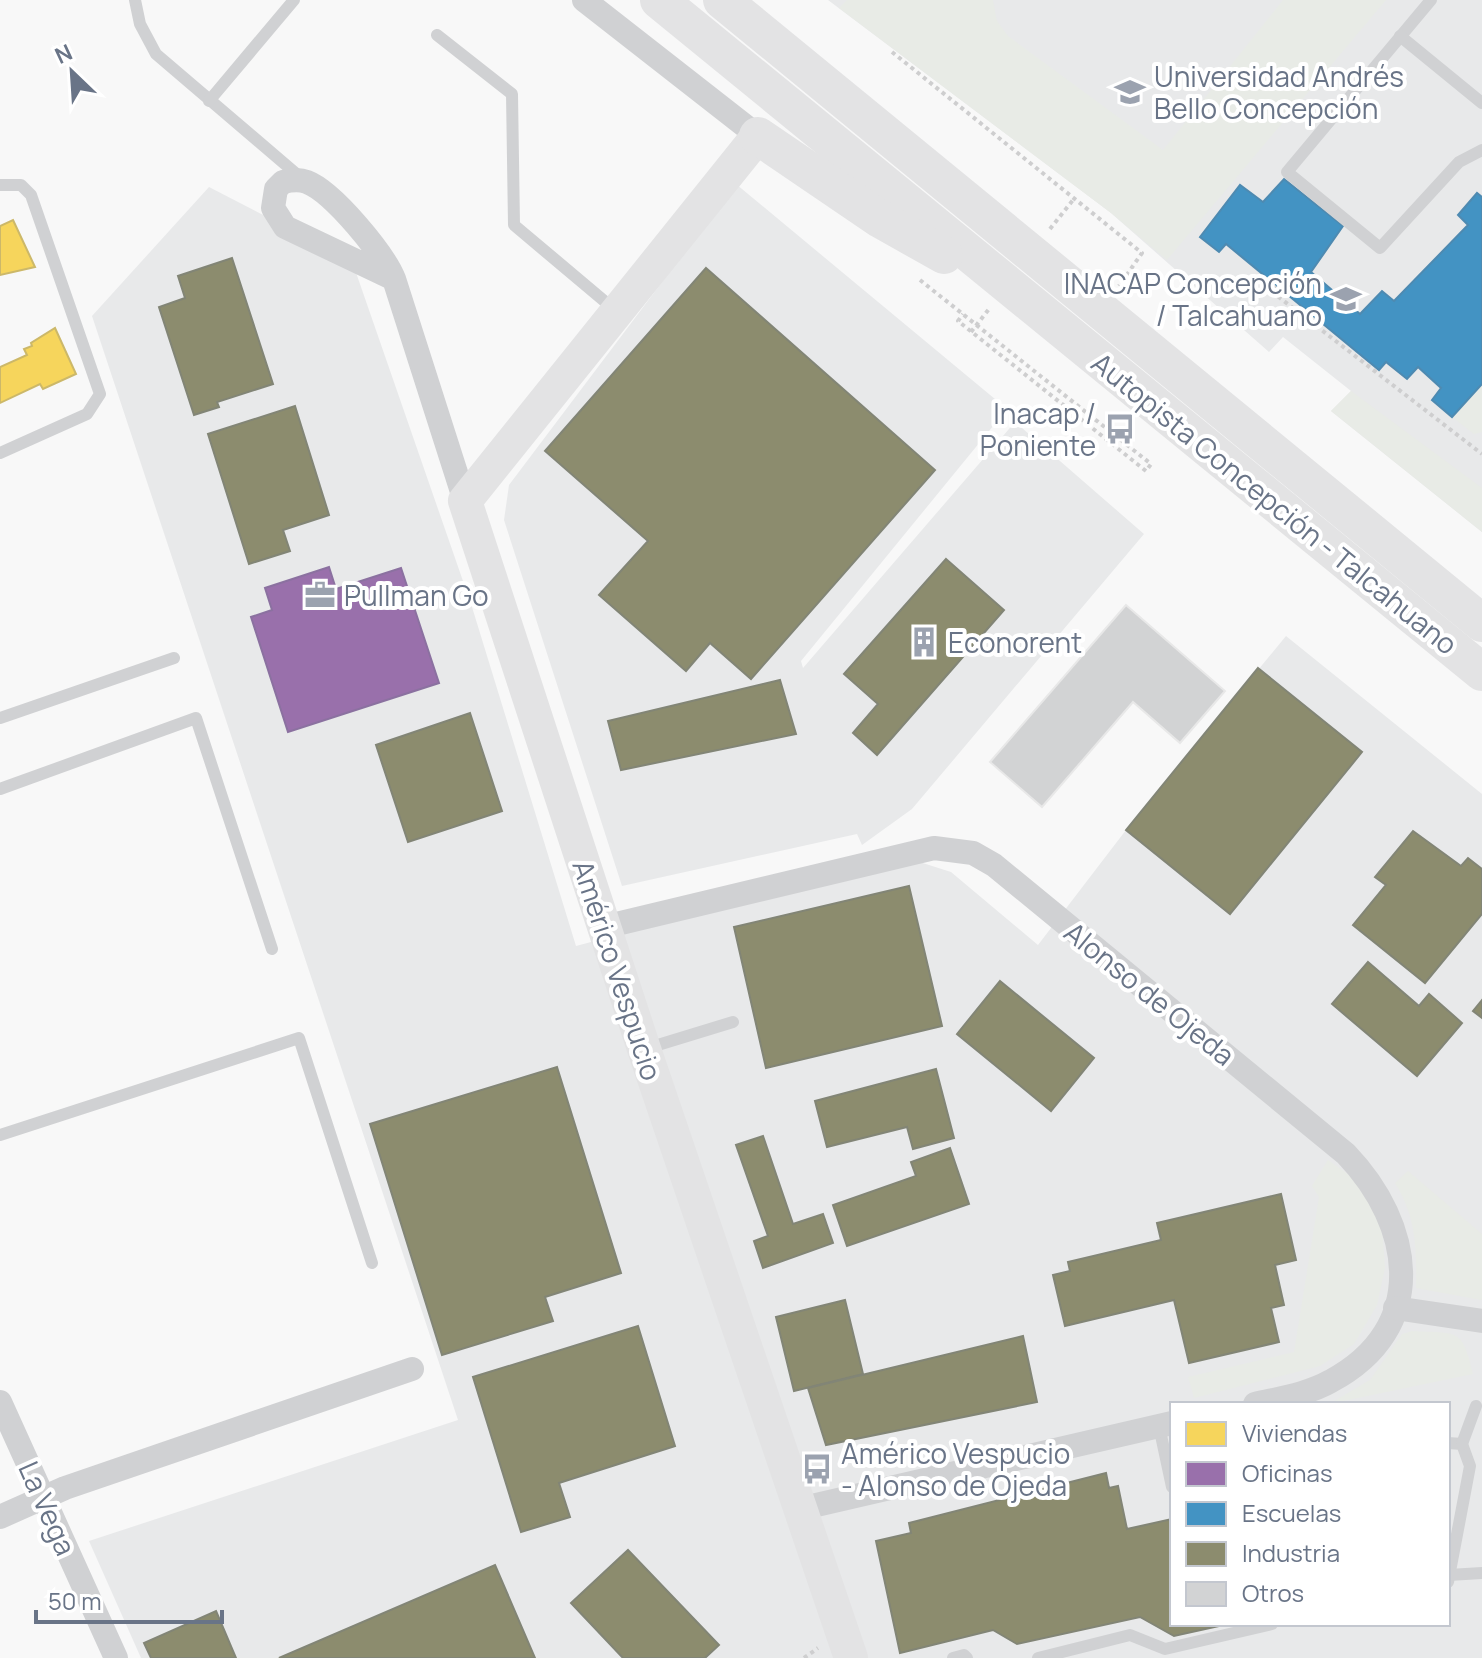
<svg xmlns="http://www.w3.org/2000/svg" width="1482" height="1658" font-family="Manrope,sans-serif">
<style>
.built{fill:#e8e9ea;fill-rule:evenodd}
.green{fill:#e8ebe6}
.homes{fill:#f6d55c;stroke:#ccb869;stroke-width:2}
.offices{fill:#9970ab;stroke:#8b71a0;stroke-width:2}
.schools{fill:#4393c3;stroke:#4e8ab1;stroke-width:2}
.industry{fill:#8c8c6e;stroke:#828576;stroke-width:2}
.building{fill:#d2d3d4;stroke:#e8e8e8;stroke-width:2}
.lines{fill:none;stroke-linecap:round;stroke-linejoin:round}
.path{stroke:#cececf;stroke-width:4;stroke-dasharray:4 4;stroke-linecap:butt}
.lane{stroke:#d0d1d3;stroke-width:12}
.street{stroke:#d0d1d3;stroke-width:24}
.secondary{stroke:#e3e3e4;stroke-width:34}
.primary{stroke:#e3e3e4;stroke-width:38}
.labels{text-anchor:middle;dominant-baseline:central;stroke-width:8;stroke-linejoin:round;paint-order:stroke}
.poi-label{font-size:28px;fill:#697487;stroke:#fff;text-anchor:start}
.street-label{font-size:28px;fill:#697487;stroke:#fff}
</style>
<rect width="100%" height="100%" fill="#f8f8f8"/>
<g class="built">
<polygon points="828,0 1482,0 1482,532 1331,411 1351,391 1283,337 1269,352 1111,213"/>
<polygon points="736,184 1007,409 801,661 803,668 1015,422 1144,534 912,809 862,845 857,834 622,886 504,520 509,485"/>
<path d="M209 187 352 261 472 607 576 946 907 858 951 872 1038 945 1126 830 1286 636 1482 794V1658H141L89 1541 458 1420 92 316ZM1172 1404H1448V1624H1172Z"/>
</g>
<g class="green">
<polygon points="847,0 993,0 997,21 1008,36 1163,150 1283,0 1386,0 1167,260 1111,213 839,8"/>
<polygon points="1482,384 1482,432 1474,434 1452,417"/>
<polygon points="1351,391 1482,488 1482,532 1331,411"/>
<polygon points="1328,1160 1355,1179 1382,1227 1385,1268 1377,1305 1354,1344 1320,1366 1194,1398 1188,1377 1294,1352 1319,1197 1312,1186"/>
<path d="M1408 1171 1482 1234V1300L1416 1288C1417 1248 1416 1217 1395 1183Z"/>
<path d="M1412 1331C1457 1334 1462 1326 1473 1374L1329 1404 1370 1380 1402 1334Z"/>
</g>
<g class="homes">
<polygon points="13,220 35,267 0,275 0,226"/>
<polygon points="55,328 76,374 43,389 40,384 0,403 0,367 27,355 24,349 32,346 31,343"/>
</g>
<polygon class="offices" points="329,567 336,589 401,568 439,683 288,732 251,617 272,610 265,588"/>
<polygon class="schools" points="1284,179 1343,226 1311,272 1360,314 1382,291 1394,301 1468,225 1458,215 1477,193 1482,197 1482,384 1452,417 1432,400 1441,388 1418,367 1407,379 1386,362 1379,370 1226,244 1219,252 1200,237 1240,185 1263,202"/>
<g class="industry">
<polygon points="232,258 273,384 217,402 219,407 194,415 159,307 185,298 178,276"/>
<polygon points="706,268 935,470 751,679 710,643 686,671 599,595 648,541 545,451"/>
<polygon points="295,406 329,515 283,530 290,551 249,564 208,434"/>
<polygon points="946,559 1004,610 877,755 853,733 878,704 844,674"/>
<polygon points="1258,668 1362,752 1230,914 1126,830"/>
<polygon points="780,680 796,734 621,770 608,721"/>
<polygon points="470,713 502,811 408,842 376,745"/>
<polygon points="1413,831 1461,866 1468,858 1482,869 1482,914 1425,983 1353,925 1386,885 1375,877"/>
<polygon points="909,886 942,1026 766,1068 734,927"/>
<polygon points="1368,962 1419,1006 1429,994 1462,1023 1417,1076 1332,1004"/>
<polygon points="1000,981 1094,1058 1051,1111 957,1034"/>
<polygon points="1482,1000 1482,1018 1473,1011"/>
<polygon points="557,1067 621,1273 545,1297 553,1321 442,1355 370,1124"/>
<polygon points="936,1069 954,1138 913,1149 907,1127 827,1147 815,1101"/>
<polygon points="763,1136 793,1224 823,1214 833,1243 763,1268 754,1241 768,1236 736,1145"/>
<polygon points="950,1148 969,1204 847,1246 833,1205 916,1176 911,1162"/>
<polygon points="1281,1194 1296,1260 1275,1265 1284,1305 1271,1308 1279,1342 1189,1363 1174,1300 1065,1326 1053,1275 1070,1271 1068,1262 1161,1240 1157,1223"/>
<polygon points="845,1300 863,1374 794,1391 776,1317"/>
<polygon points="638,1326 675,1446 559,1483 570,1517 521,1532 473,1377"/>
<polygon points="1023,1336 1037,1402 826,1445 808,1388"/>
<polygon points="1106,1473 1109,1488 1118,1486 1127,1529 1172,1519 1172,1624 1228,1624 1174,1636 1140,1617 1017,1644 993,1630 900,1653 876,1541 911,1533 909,1523"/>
<polygon points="628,1550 719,1645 705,1658 623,1658 571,1603"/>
<polygon points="495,1565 535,1658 279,1658"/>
<polygon points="216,1611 236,1658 151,1658 144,1643"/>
</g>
<polygon class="building" points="1126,605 1225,691 1180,743 1133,702 1042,807 990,762"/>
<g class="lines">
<g class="path">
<polyline points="892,52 1142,253 1119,286"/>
<polyline points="1050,229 1073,200"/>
<polyline points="920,280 1151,464 1146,471 958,321 963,314"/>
<polyline points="1276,286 1271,291 1482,454"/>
<polyline points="971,332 989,309"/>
<polyline points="804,1658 818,1648"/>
</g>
<g class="lane">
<polyline points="135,0 140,24 156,54 300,177"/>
<polyline points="1431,0 1287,172 1380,248 1459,162 1482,150"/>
<polyline points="437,35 512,94 514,225 615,310"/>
<polyline points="1400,36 1482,103"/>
<polyline points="209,101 294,0"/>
<polyline points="0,185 21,185 31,195 100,394 87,414 0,453"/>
<polyline points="0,718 174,658"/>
<polyline points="0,789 196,718 272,949"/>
<polyline points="648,1048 733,1022"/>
<polyline points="0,1135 299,1038 372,1263"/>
<polyline points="1159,1426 1172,1487"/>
<polyline points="1448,1443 1462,1444 1470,1466 1448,1582"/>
<polyline points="1462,1444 1476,1406"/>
<polyline points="1449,1575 1482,1573"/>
<polyline points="953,1658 964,1655 967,1658"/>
<polyline points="1038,1658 1130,1635 1165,1649 1272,1624"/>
</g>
<g class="street">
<polyline points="584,0 758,136"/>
<path d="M394 279 285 227 273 208 276 189 283 182C292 180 299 179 307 182 333 192 384 254 394 279L465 501"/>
<path d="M604 927 934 848 973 853 994 865 1346 1154C1414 1225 1430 1328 1331 1381 1308 1394 1281 1398 1255 1404"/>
<polyline points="1395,1308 1482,1321"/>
<polyline points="0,1402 116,1658"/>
<polyline points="799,1509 1172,1423"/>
<polyline points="0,1517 65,1488 412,1369"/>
</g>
<polyline class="secondary" points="758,136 465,501 644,1049 851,1658"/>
<g class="primary">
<polyline points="659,0 1482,672"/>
<polyline points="722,0 1482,623"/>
<polyline points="758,136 880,219 944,255"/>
</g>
</g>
<defs>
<g id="university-bare" transform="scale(2.4)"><path d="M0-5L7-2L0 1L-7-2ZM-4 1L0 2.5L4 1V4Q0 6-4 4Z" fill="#9ba2af" stroke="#fff" stroke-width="2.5" paint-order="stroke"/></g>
<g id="bus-bare" transform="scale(2.4)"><path d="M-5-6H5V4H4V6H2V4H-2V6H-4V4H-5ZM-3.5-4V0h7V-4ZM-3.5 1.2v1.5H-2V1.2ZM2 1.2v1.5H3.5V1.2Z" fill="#9ba2af" stroke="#fff" stroke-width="2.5" paint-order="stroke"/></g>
<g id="office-bare" transform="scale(2.4)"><path d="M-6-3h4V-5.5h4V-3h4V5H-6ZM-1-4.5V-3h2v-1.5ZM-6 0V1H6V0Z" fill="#9ba2af" stroke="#fff" stroke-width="2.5" paint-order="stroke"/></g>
<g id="building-bare" transform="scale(2.4)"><path d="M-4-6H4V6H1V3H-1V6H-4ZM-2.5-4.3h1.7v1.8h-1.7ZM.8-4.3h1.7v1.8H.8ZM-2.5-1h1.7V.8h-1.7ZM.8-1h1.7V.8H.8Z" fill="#9ba2af" stroke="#fff" stroke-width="2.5" paint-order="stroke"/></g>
</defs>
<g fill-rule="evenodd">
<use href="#university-bare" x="1130" y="92"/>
<use href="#university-bare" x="1346" y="299"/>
<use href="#bus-bare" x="1120" y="429"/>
<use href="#office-bare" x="320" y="595"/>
<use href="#building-bare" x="924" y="642"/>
<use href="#bus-bare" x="817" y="1469"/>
</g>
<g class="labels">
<g class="poi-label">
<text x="1154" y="76">Universidad Andrés<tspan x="1154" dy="32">Bello Concepción</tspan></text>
<text x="1322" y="283" text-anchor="end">INACAP Concepción<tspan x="1322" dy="32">/ Talcahuano</tspan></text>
<text x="1096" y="413" text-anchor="end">Inacap /<tspan x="1096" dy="32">Poniente</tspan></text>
<text x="344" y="595">Pullman Go</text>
<text x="948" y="642">Econorent</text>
<text x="841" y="1453">Américo Vespucio<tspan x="841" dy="32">- Alonso de Ojeda</tspan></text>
</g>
<g class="street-label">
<text transform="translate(1275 503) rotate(39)">Autopista Concepción - Talcahuano</text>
<text transform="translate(618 970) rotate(72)">Américo Vespucio</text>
<text transform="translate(1150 993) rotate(39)">Alonso de Ojeda</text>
<text transform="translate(48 1508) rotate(66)">La Vega</text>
</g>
</g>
<rect x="1170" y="1402" width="280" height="224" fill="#ffffff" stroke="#c3c7cf" stroke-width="2"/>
<rect x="1186" y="1422" width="40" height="24" fill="#f6d55c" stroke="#c3c7cf" stroke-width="2"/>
<text x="1242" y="1442" font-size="24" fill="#697487">Viviendas</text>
<rect x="1186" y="1462" width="40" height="24" fill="#9970ab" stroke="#c3c7cf" stroke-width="2"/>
<text x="1242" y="1482" font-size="24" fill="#697487">Oficinas</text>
<rect x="1186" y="1502" width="40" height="24" fill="#4393c3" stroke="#c3c7cf" stroke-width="2"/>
<text x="1242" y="1522" font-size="24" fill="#697487">Escuelas</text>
<rect x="1186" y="1542" width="40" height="24" fill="#8c8c6e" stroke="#c3c7cf" stroke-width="2"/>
<text x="1242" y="1562" font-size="24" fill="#697487">Industria</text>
<rect x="1186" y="1582" width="40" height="24" fill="#d2d3d4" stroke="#c3c7cf" stroke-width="2"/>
<text x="1242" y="1602" font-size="24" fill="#697487">Otros</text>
<g transform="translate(72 72) rotate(335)" stroke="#ffffff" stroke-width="6" paint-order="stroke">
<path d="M0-6L14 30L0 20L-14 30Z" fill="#697487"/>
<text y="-12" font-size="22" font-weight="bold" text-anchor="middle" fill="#697487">N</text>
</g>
<path d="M36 1610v12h186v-12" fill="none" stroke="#697487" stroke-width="4"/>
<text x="48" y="1610" font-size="24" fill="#697487" stroke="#ffffff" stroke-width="6" paint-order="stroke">50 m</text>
</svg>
